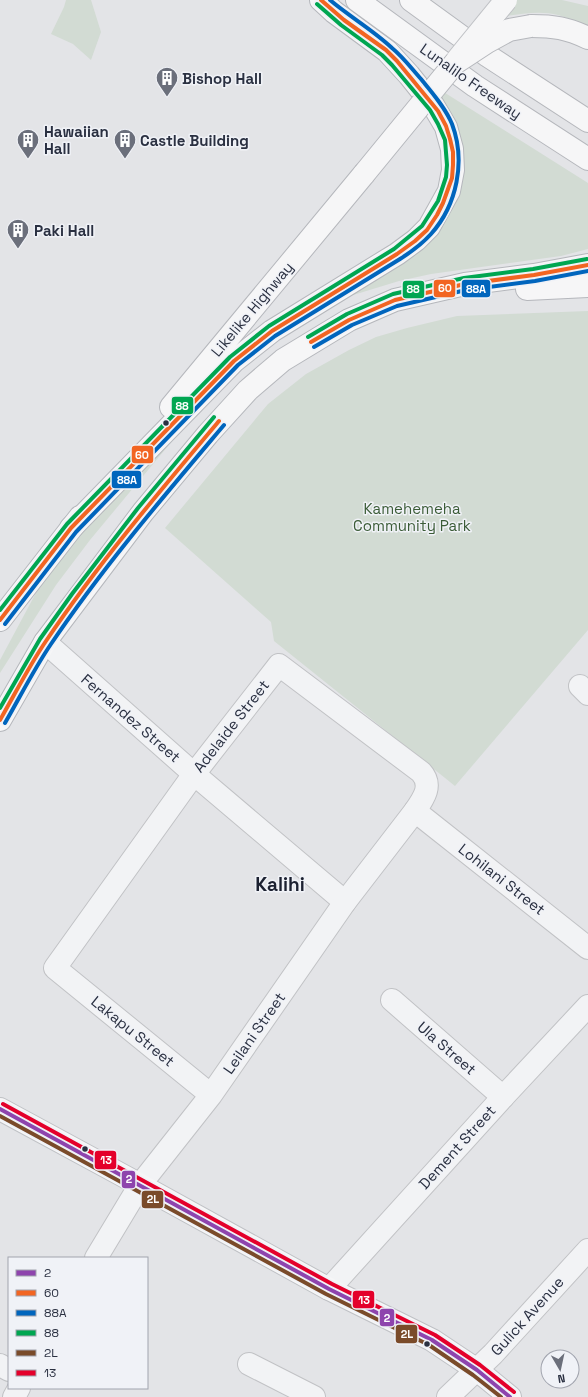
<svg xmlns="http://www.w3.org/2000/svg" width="588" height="1397" font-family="'Space Grotesk',sans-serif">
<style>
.green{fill:#d2dbd3}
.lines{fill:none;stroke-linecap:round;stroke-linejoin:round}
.minor-casing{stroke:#c1c2c5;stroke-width:24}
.major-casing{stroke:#bfc1c5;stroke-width:24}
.highway-casing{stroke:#b5b7bc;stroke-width:24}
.minor{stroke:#f2f3f5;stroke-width:22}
.major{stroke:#f6f6f7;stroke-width:22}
.highway{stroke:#f6f6f7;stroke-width:22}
.major-bridge-casing{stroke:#bfc1c5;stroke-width:24;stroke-linecap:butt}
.highway-bridge-casing{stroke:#b5b7bc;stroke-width:24;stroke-linecap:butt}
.major-bridge{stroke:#f6f6f7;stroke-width:22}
.highway-bridge{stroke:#f6f6f7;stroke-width:22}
.bus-1-casing{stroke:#f0f2f7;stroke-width:7}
.bus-2-casing{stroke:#f0f2f7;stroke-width:7}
.bus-3-casing{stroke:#f0f2f7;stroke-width:7}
.bus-4-casing{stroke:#f0f2f7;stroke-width:7}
.bus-5-casing{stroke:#f0f2f7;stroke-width:7}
.bus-6-casing{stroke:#f0f2f7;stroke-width:7}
.bus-1{stroke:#8e44ad;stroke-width:4}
.bus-2{stroke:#f26522;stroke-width:4}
.bus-3{stroke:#0065bd;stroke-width:4}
.bus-4{stroke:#00a651;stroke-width:4}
.bus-5{stroke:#7a4b2a;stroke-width:4}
.bus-6{stroke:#e4002b;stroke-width:4}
.bus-dot{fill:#2a3041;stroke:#f0f2f7;stroke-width:1.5}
.labels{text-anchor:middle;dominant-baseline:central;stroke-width:3;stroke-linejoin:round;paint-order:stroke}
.poi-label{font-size:15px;font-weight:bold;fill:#2a3041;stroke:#f0f2f7;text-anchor:start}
.street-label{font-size:15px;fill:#2a3041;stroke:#f0f2f7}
.park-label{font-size:15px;fill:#3b5c37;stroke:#f0f2f7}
.district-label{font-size:19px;font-weight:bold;fill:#1c2131;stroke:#f0f2f7}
.line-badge{stroke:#f0f2f7;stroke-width:1.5}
.badge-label{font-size:11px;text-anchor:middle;font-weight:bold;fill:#fff}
</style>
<rect width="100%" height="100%" fill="#e3e4e7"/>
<g class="green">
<polygon points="66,0 91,0 101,32 91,60 73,44 51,34 64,7"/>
<path d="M508 0H562L588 6V27C578 23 569 18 558 15 540 10 519 14 501 17Z"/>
<polygon points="442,91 588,183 588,249 561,256 431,274 399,281 350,296 302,321 223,382 173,440 90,540 56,585 0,673 0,660 52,563 229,362 403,247 447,187 438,107"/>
<polygon points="588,311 588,630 455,786 274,641 271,622 165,528 268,404 306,374 349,350 376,337 407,328 457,316"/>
</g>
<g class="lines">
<g class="minor-casing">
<g id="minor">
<polyline points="45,642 194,774 345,902"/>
<polyline points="580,686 588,694"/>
<polyline points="415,811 588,948"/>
<polyline points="392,1000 503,1097"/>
<path d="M96 1258 140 1185 211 1095 345 902 415 811C424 798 433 785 421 772L279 665 194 774 55 968 211 1095"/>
<polyline points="329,1289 503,1097 588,1006"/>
<polyline points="249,1364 314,1397"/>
<polyline points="0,1365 9,1370"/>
<polyline points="14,1397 19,1388"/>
<polyline points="448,1397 493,1354 588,1250"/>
</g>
</g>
<g class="major-casing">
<polyline id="major" points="0,1109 133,1181 329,1289 432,1340 477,1370 510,1397"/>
</g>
<g class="highway-casing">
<g id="highway">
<polyline points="357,0 475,86 588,159"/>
<polyline points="411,0 488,56 588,121"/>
<path d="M531 26C554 26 567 28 588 38"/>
<polyline points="527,289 588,286"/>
<polyline points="171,407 364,174"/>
<polyline points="71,528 234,361 272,331 397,254 416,240 429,227 449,191 453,170 452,149 446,127 433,105 409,75 387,51 334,12 321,0"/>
<polyline points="0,620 80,517"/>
<polyline points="0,720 45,642 143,512 208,434 248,390 283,360 349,320 395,300 465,284 534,275 588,265"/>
</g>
</g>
<use href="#minor" class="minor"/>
<use href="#major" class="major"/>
<use href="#highway" class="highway"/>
<g class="major-bridge-casing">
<polyline id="major-bridge" points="457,60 506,0"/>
</g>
<g class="highway-bridge-casing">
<polyline id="highway-bridge" points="364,174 455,63 487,42 509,30 531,26"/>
</g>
<use href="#major-bridge" class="major-bridge"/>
<use href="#highway-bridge" class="highway-bridge"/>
<g class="bus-1-casing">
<polyline id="bus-1" points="0,1109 329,1289 432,1340 477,1370 510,1397"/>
</g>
<g class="bus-2-casing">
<g id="bus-2">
<polyline points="311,342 349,320 395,300 465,284 534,275 588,265"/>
<polyline points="0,620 71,528 234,361 272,331 397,254 415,241 427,230 437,215 443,203 452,178 453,165 453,152 450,139 446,126 438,111 397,61 386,50 344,20 321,0"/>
<path d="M0 720C15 694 29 666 46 641 98 564 159 492 219 421"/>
</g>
</g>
<g class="bus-3-casing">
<g id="bus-3">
<polyline points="314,347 352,325 397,306 466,290 535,281 588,271"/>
<path d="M5 624 76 532 238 365 275 336 400 259C411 252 422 244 431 234 457 205 466 161 452 124 445 107 432 93 421 79 412 69 403 57 392 48 373 30 350 17 330 0"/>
<path d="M5 723C20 697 34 669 51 644 103 567 164 496 224 425"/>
</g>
</g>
<g class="bus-4-casing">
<g id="bus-4">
<polyline points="308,337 347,314 393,294 464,278 533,269 587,259"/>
<polyline points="0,610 67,524 230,357 269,326 394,249 422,226 438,201 446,177 447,165 445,140 438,124 430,110 392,65 382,55 341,25 317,4"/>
<polyline points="0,708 40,639 72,594 138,508 214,417"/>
</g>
</g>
<g class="bus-5-casing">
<polyline id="bus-5" points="0,1116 326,1294 429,1345 473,1375 501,1397"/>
</g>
<g class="bus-6-casing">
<polyline id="bus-6" points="3,1104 332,1284 435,1335 480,1365 514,1392"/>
</g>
<use href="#bus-1" class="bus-1"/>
<use href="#bus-2" class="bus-2"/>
<use href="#bus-3" class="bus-3"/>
<use href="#bus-4" class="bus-4"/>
<use href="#bus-5" class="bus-5"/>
<use href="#bus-6" class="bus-6"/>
</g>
<defs>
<g id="building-pin" transform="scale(1.15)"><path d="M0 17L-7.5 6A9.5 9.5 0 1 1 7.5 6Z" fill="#6b6f7b" stroke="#f0f2f7"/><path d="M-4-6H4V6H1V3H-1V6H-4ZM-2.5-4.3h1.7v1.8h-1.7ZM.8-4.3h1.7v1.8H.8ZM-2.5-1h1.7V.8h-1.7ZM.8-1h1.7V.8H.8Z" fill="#fff"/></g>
</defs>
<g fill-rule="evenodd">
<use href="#building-pin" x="167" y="78"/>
<use href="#building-pin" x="28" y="140"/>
<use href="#building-pin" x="125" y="140"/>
<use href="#building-pin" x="18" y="230"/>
</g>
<g class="bus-dot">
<circle cx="166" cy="423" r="3.5"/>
<circle cx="85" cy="1149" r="3.5"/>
<circle cx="427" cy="1344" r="3.5"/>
</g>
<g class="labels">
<g class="poi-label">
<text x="182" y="78">Bishop Hall</text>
<text x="44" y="131">Hawaiian<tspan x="44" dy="17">Hall</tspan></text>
<text x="140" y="140">Castle Building</text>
<text x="34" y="230">Paki Hall</text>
</g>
<g class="street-label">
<text transform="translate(471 81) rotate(35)">Lunalilo Freeway</text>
<text transform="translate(252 309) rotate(-50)">Likelike Highway</text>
<text transform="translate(131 718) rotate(41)">Fernandez Street</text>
<text transform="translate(231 726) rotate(-52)">Adelaide Street</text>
<text transform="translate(502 879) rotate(38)">Lohilani Street</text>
<text transform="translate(133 1031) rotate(39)">Lakapu Street</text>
<text transform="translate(254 1033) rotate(-55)">Leilani Street</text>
<text transform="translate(447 1048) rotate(41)">Ula Street</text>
<text transform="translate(457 1147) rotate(-48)">Dement Street</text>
<text transform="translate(527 1316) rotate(-48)">Gulick Avenue</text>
</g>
<g class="park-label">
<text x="412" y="508">Kamehemeha<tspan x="412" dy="17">Community Park</tspan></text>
</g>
<g class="district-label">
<text x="280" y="884">Kalihi</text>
</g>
</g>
<g class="line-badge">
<rect x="433" y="279" width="23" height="19" rx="4" fill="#f26522"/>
<rect x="461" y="279" width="30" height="19" rx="4" fill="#0065bd"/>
<rect x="402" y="280" width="23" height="19" rx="4" fill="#00a651"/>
<rect x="171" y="396" width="23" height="19" rx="4" fill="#00a651"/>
<rect x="131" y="445" width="23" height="19" rx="4" fill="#f26522"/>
<rect x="111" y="470" width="31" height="19" rx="4" fill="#0065bd"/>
<rect x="94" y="1150" width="23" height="20" rx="4" fill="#e4002b"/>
<rect x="121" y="1170" width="15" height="19" rx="4" fill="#8e44ad"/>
<rect x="141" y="1190" width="23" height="19" rx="4" fill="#7a4b2a"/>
<rect x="352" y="1290" width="23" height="19" rx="4" fill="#e4002b"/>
<rect x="379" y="1308" width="16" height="19" rx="4" fill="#8e44ad"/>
<rect x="395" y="1324" width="23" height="20" rx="4" fill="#7a4b2a"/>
</g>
<g class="badge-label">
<text x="445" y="292">60</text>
<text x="476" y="293">88A</text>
<text x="413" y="293">88</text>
<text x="182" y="410">88</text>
<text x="142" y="459">60</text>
<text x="127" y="484">88A</text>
<text x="106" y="1164">13</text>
<text x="129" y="1183">2</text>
<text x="153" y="1203">2L</text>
<text x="364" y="1304">13</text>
<text x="387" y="1322">2</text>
<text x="407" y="1338">2L</text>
</g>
<rect x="8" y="1257" width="140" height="132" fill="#f0f2f7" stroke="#a1a4ae"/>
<rect x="16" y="1270" width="20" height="6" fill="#8e44ad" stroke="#a1a4ae"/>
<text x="44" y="1277" font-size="12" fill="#2a3041">2</text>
<rect x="16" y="1290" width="20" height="6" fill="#f26522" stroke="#a1a4ae"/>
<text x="44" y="1297" font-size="12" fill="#2a3041">60</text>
<rect x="16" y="1310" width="20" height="6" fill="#0065bd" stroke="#a1a4ae"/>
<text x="44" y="1317" font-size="12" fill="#2a3041">88A</text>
<rect x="16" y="1330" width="20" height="6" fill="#00a651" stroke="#a1a4ae"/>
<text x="44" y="1337" font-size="12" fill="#2a3041">88</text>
<rect x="16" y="1350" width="20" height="6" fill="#7a4b2a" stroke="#a1a4ae"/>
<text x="44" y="1357" font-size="12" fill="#2a3041">2L</text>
<rect x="16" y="1370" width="20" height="6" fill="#e4002b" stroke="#a1a4ae"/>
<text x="44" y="1377" font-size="12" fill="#2a3041">13</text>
<g transform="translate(560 1369) rotate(171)"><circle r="19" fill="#f0f2f7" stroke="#a1a4ae"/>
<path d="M0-3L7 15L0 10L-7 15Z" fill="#6b6f7b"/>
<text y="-6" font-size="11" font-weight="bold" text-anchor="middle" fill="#2a3041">N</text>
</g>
</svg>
